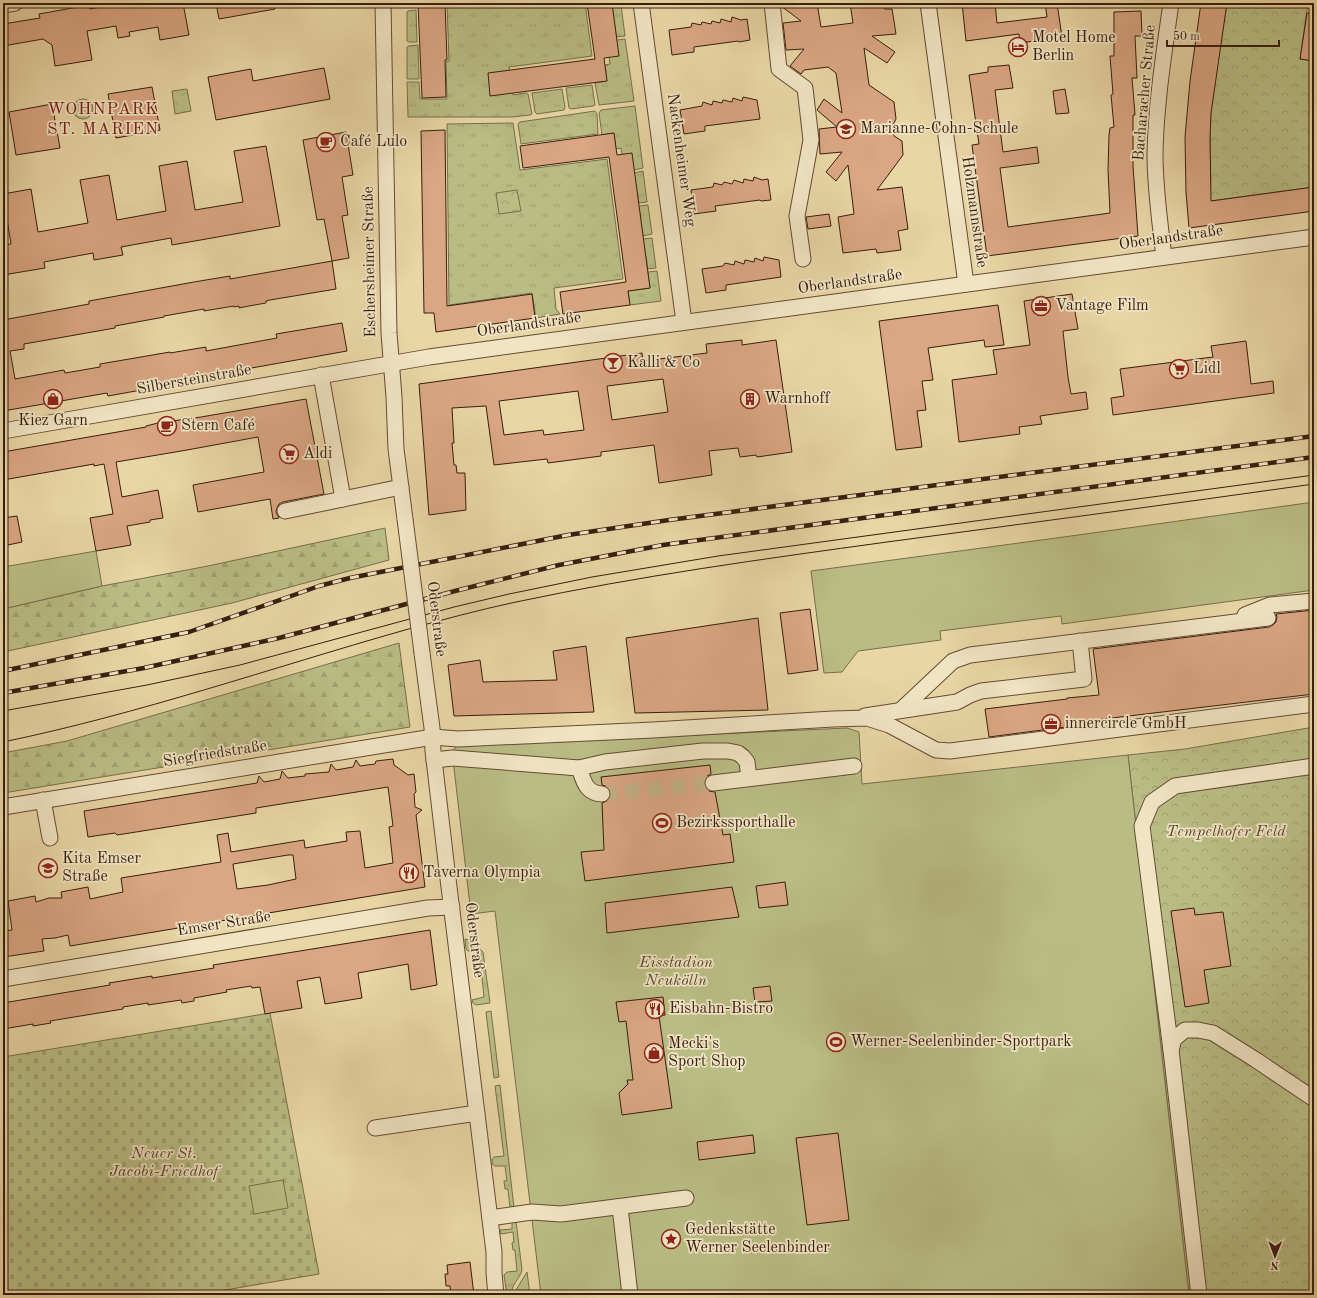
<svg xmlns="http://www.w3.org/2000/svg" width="1317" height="1298" font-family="'Old Standard TT',serif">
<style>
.grass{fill:url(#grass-tufts);stroke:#786e4a}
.forest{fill:url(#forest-firs);stroke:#786e4a}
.cemetery{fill:url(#cemetery-stones);stroke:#786e4a}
.park{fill:url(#park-crowns);stroke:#786e4a}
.garden{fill:#b9bd84;stroke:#786e4a}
.building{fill:#daa683;stroke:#371e0f;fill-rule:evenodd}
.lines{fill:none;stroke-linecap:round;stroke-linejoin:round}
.minor-tunnel{stroke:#c5b187;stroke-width:15;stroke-dasharray:15 8;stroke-linecap:butt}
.minor-casing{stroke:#644c34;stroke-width:17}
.minor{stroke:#f1e4c4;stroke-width:15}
.tram{stroke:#371e0f;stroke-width:1}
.rail-casing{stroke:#371e0f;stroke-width:4.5}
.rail{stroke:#f1e4c4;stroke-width:3;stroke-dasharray:9;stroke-linecap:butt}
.minor-bridge-casing{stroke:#644c34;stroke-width:17;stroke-linecap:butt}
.minor-bridge{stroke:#f1e4c4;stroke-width:15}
.labels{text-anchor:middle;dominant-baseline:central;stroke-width:3.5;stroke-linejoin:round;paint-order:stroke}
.poi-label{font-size:16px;fill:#371e0f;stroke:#f1e4c4;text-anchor:start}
.street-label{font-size:16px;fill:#371e0f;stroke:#f1e4c4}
.park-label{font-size:16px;font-style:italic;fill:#58462c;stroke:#f1e4c4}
.neighbourhood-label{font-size:17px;letter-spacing:1px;fill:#7a1f14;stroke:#f1e4c4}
</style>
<defs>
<pattern id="grass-tufts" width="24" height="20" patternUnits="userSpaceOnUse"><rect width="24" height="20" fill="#b9bd84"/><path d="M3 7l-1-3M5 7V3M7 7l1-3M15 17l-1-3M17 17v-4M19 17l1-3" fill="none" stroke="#a0a271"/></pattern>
<pattern id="forest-firs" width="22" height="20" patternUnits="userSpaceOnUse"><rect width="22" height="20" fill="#b9bd84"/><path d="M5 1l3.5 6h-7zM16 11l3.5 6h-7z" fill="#a0a271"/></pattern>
<pattern id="cemetery-stones" width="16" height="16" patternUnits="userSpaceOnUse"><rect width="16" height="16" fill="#b9bd84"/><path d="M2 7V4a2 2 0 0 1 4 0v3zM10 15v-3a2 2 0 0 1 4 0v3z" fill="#a0a271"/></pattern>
<pattern id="park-crowns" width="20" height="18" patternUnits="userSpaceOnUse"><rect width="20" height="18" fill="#b9bd84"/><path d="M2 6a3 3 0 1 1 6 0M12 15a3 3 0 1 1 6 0" fill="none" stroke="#a0a271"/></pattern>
</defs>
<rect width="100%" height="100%" fill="#e9d6a5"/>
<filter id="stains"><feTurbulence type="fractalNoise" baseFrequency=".005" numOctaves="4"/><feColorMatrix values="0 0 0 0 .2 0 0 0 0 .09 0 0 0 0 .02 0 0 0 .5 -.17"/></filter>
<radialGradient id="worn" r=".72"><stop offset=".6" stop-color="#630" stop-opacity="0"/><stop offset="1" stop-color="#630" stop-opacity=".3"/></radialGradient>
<g class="grass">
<polygon points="447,3 585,3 592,56 509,67 513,95 526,93 528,94 532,114 530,115 512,117 408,117 407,82 419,82 420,99 447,99 446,62 449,61"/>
<polygon points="621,5 625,36 616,37 612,6"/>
<polygon points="416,10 417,42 409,42 407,41 407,12 408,11"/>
<polygon points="625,39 634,101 599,105 595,83 607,81 605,65 610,64 609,57 617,40"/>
<polygon points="418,45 419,79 407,79 407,47 409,46"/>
<polygon points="592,85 595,105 593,106 571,109 569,108 566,88"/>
<polygon points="562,89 565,107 564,110 537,114 535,112 532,93"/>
<polygon points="635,106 643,168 634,170 622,155 621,148 616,149 614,133 602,135 599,113 601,110"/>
<polygon points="595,111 597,114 598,134 521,144 518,124 520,122"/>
<polygon points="513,123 520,170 607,159 623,279 554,288 556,309 560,314 536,318 532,293 449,305 447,124"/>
<polygon points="643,171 647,202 639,203 634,173"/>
<polygon points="648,205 652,234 643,236 639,206"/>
<polygon points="652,238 656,268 648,269 643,239"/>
<polygon points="657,271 661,301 630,305 628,291 650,288 648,272"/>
<polygon points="465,939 470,940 483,952 490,1003 476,1005 473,1003 472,1000 484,997 479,950 468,951 466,949"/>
<polygon points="491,1011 499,1077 494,1078 486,1012"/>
<polygon points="500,1085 514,1208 510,1208 508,1189 505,1189 504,1181 507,1181 505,1166 495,1166 492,1164 492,1160 494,1157 504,1156 495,1086"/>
<path d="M516 1221 522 1270C520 1279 510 1285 512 1295H507L504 1275 507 1272 517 1271 515 1250H513L512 1243 514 1242 513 1232 501 1234 500 1230 512 1229V1222Z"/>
<polygon points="527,1272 530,1295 516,1295 516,1290"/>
</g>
<g class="forest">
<polygon points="385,528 389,560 232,603 3,652 3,609 102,586 208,566"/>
<polygon points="399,643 410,727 3,793 3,753 67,741"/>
</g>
<polygon class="cemetery" points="270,1013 319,1274 196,1295 3,1295 3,1057"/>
<g class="park">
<path d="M1227 3H1308L1300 59 1314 61V187L1210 201C1212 172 1209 142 1211 113 1215 76 1221 39 1227 3Z"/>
<polygon points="187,89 191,111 175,114 172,91"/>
<circle cx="83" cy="109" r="10"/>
<polygon points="517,190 521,211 499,214 496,193"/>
<polygon points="1314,727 1314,1295 1189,1295 1128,755 1185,749"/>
</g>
<g class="garden">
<polygon points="1314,502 1314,590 1062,624 1061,616 940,631 941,640 858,651 842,672 824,673 811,571 1071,536"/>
<polygon points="96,551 102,586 3,609 3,567"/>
<polygon points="847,728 859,732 862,784 1128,755 1189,1295 541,1295 495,911 471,914 452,751 457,746"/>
<polygon points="283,1180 288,1208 254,1214 249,1186"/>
</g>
<g class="building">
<polygon points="122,3 183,3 189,35 160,40 158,27 129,32 130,36 118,38 116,26 87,31 92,60 55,66 52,45 43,39 3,46 3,24 40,18 39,14 89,5 90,9"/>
<polygon points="216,3 275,3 275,9 219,19"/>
<polygon points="418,3 445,3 447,60 445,60 446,97 422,98"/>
<polygon points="587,3 612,3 619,56 604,58 607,81 490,96 488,73 595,59"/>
<polygon points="781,3 817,3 821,27 853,23 850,3 877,3 885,9 892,9 896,34 872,36 895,52 887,63 864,48 869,85 894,102 896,119 893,125 894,136 902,141 903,155 877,190 902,187 908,229 898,231 901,250 877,253 876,249 843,253 838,217 854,214 848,165 836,181 826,172 842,152 820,154 819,129 837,127 817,110 824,99 842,113 836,73 828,67 804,70 801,74 790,66 804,49 786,50 783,23 801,21 781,6"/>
<polygon points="962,3 995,3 997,23 1047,17 1045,3 1057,3 1062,37 1020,43 1019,34 966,41"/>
<polygon points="1201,3 1227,3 1211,113 1210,138 1211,201 1314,187 1314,211 1189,228 1186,192 1185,137 1190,81"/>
<polygon points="1141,11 1142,36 1135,36 1137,78 1132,78 1135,115 1133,115 1133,166 1138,236 987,256 972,145 979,144 969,75 988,72 988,67 1009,65 1013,88 995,90 1003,152 1037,147 1039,163 1000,168 1008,227 1110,213 1108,170 1109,135 1110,128 1114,127 1111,95 1113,94 1110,56 1114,56 1114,12"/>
<polygon points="1307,13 1314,13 1314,61 1300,59"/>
<polygon points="732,17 741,20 747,19 750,40 739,42 738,41 694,47 694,52 672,55 669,30 691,27 692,23 701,25 702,22 711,24 712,21 720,23 721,19 731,22"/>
<polygon points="324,68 330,99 216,120 208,77 251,69 253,81"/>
<polygon points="152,87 160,130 116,138 108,94"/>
<polygon points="1065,89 1069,113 1056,114 1053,91"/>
<polygon points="743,97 757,100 760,119 705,126 705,131 684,134 680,110 702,106 703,102 712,105 713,101 722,103 723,100 732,102 733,98 742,101"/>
<polygon points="52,104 60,148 16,155 9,112"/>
<polygon points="445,130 447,306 532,294 535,318 436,332 434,313 424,313 421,131"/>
<polygon points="346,132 353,175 342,177 348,215 342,216 349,258 332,261 336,289 270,300 266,301 266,303 249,306 239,308 239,306 234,307 234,306 204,311 204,309 164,316 164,317 115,326 115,328 24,344 24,349 10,351 15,379 64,370 65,373 100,367 100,364 170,352 170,353 206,347 206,351 277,338 276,334 342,323 347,351 173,382 174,384 158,387 108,396 107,393 3,411 3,320 89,304 89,301 194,282 230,276 230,279 332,261 324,219 317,220 303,140"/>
<polygon points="614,133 617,155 632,153 650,288 628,291 630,305 563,314 560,292 626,282 609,157 523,168 520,146"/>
<polygon points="266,146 280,226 172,245 171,238 121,247 123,255 94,260 93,253 44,262 45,268 3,275 3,245 11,244 3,194 31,189 38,232 88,223 80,180 109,175 117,220 166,211 159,166 187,161 195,210 243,202 234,151"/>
<polygon points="754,177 762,180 768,179 771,200 761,201 760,200 715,206 716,211 694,214 691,190 713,187 714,183 722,185 724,182 732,184 734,180 743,183 744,179 753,181"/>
<polygon points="829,214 831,226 808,229 806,217"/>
<polygon points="764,257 779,260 781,277 726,285 726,290 706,293 702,269 723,266 725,263 734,265 735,261 744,264 745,260 754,262 755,258 763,261"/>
<polygon points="1072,294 1078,329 1063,331 1068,377 1071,394 1086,392 1088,409 1040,416 1042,424 1019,427 1020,434 959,442 952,380 997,374 993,350 1030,345 1024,301"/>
<polygon points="998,305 1004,345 985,347 984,340 928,348 933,380 922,381 926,410 917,411 922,447 896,450 879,321"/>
<path d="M742 340V345L776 340 792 452 757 457 756 455 740 457 738 448 709 451 712 475 659 483 654 445 601 452V456L548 463 547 459 494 465 486 406 452 408 454 443H452L454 465H456L457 473H465L466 510 429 515 419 384 642 353 643 361 707 353 706 344ZM663 379 668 412 612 420 607 386ZM578 391 584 430 544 435 543 430 504 435 499 401Z"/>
<polygon points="1246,341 1251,384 1273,381 1274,393 1113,415 1111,398 1124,396 1120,369 1213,357 1211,346"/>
<polygon points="306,399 324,494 283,502 279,504 277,508 276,512 279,518 273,519 270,499 198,512 193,485 264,472 258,437 187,450 116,462 122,497 158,490 163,518 150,520 150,522 127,526 131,545 96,551 90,518 113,514 104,464 94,466 94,464 3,480 3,452 146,427 146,426 158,423 201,417"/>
<polygon points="17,516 22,542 3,546 3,518"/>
<polygon points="810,609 818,670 788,674 780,613"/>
<polygon points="1314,610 1314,694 1095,720 1096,723 989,737 985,709 1067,699 1067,698 1099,695 1093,649 1269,627 1273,625 1276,622 1277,617 1276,614"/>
<polygon points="758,618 768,710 635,713 626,638"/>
<polygon points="586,646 594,712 454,716 448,665 480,660 483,682 557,680 553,651"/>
<path d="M393 759 394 765 408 775 414 774 416 792 414 794 415 807 422 810 416 815 425 887 70 946 68 935 55 938 42 939 44 951 3 957V931L12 930 8 901 35 896 36 902 49 898H62L61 892 88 887 90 899 123 892 121 878 221 862 217 835 228 833 231 852 304 840 305 848 347 841 346 832 360 831 365 868 393 863 389 827 393 826 388 787 256 808V813L117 835 115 833 88 837 84 811 257 783 259 776 264 782 280 779 282 771 288 778 305 776V774L329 772 331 764 336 770 353 767 356 760 360 766 375 764 376 761ZM288 855H293L296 879 268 885 237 889 233 864Z"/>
<polygon points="710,765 711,774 707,776 705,779 704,784 706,789 709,791 715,792 723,835 730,834 734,862 585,881 581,852 604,850 602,803 609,800 611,795 610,791 608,787 602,785 601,777"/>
<polygon points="785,882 788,905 759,908 756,886"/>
<polygon points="732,887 739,917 607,933 605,903"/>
<polygon points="1194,908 1195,915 1223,912 1231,966 1204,970 1209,1003 1185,1007 1171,911"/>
<polygon points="430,930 437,985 411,990 408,964 358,973 362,998 325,1004 320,977 297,981 302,1008 270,1013 265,1014 260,987 252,988 251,986 226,990 227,992 194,998 194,1001 182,1003 181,1000 148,1005 148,1003 123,1007 123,1009 50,1021 51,1023 33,1026 33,1024 3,1029 3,1003 110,985 109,983 152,976 152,978 214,968 213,965"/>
<polygon points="770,986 772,1001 755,1002 753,988"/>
<polygon points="663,997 665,1015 659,1016 672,1108 622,1115 619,1093 628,1084 627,1080 633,1080 626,1021 619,1022 616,1002"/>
<polygon points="838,1133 849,1220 807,1225 796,1138"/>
<polygon points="753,1135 755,1153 699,1160 697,1142"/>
<polygon points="470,1262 474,1295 451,1295 450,1286 446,1286 445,1274 448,1274 447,1265"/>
</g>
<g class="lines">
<polyline class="minor-tunnel" points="602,794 713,783"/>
<g class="minor-casing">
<g id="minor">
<polyline points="383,3 389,333 394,397 396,449 405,519"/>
<polyline points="641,3 684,322"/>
<polyline points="772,3 779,69 805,88 811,140 797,216 803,259"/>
<polyline points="928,3 966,284"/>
<polyline points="3,5 15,3"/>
<path d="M1164 257C1160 223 1155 189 1155 154 1156 103 1164 53 1171 3"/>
<polyline points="321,375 343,499 401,487"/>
<polyline points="3,431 429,357 1314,237"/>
<polyline points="285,511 343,499"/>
<polyline points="1245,615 1270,605 1314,601"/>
<polyline points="422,653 432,728 433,751 449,887 494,1252 494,1273 496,1295"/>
<polyline points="902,709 953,661 970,655 1268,618"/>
<polyline points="865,716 957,702 970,695 981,691 1084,679 1080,641"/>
<polyline points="434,760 453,758 579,768 605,762 703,751 728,751 738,753 743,757 747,762 749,778"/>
<path d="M579 768C584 782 586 793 602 794"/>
<polyline points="713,783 854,766"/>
<polyline points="43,800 50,838"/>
<polyline points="3,807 433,737 458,739 653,730 833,719 867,718 889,725 936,750 950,751 1314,704"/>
<polyline points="3,979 428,908 452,907"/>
<polyline points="1171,1050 1174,1039 1185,1030 1198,1030 1213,1033 1256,1060 1314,1099"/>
<polyline points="375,1128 477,1113"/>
<polyline points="620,1207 630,1295"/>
<polyline points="490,1218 532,1212 561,1214 686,1198"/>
<polyline points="1199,1295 1171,1050 1142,826 1152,802 1175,786 1314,766"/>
</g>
</g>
<use href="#minor" class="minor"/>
<g class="tram">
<polyline points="3,711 147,685 240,665 454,607 509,594 592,577 718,556 1314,475"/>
<path d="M3 742C139 714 271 668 405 630 442 620 478 610 516 602 639 576 763 559 887 542 1030 523 1172 504 1314 484"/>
</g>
<g class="rail-casing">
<g id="rail">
<polyline points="3,671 189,632 294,595 319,586 350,578 568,535 669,520 1314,436"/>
<polyline points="3,693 144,668 279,638 455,591 559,565 663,545 1314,457"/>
</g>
</g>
<use href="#rail" class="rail"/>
<g class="minor-bridge-casing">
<polyline id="minor-bridge" points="405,519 422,653"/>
</g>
<use href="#minor-bridge" class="minor-bridge"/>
</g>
<defs>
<g id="hotel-ring" transform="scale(1)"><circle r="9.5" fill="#f1e4c4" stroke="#8f2418" stroke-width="1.5"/><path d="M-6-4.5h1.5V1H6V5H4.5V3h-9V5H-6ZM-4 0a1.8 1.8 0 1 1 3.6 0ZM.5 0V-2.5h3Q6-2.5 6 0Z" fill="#8f2418"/></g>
<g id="school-ring" transform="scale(1)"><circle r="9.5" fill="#f1e4c4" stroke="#8f2418" stroke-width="1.5"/><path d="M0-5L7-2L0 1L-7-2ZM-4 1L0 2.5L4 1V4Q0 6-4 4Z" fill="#8f2418"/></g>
<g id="cafe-ring" transform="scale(1)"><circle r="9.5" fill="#f1e4c4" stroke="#8f2418" stroke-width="1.5"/><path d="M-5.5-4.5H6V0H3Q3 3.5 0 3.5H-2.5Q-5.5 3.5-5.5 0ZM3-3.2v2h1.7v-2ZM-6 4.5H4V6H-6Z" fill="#8f2418"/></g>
<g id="office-ring" transform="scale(1)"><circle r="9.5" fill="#f1e4c4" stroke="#8f2418" stroke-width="1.5"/><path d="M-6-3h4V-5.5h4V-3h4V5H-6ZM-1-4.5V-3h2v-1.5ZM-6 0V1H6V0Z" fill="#8f2418"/></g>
<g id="bar-ring" transform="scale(1)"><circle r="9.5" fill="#f1e4c4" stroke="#8f2418" stroke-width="1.5"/><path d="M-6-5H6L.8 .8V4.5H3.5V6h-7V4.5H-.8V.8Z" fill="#8f2418"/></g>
<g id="supermarket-ring" transform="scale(1)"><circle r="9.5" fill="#f1e4c4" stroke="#8f2418" stroke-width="1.5"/><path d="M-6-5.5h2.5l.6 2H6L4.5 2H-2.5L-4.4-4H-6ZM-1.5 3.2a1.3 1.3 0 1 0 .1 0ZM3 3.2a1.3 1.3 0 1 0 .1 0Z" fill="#8f2418"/></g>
<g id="shop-ring" transform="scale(1)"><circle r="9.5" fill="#f1e4c4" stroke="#8f2418" stroke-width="1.5"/><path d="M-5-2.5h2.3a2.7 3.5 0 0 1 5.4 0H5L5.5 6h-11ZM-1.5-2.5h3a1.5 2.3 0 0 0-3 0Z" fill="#8f2418"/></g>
<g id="building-ring" transform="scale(1)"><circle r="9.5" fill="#f1e4c4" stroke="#8f2418" stroke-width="1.5"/><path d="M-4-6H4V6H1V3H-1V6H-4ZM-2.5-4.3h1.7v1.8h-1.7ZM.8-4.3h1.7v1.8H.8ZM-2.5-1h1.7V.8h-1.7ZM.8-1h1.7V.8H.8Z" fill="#8f2418"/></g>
<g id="stadium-ring" transform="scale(1)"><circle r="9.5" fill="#f1e4c4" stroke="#8f2418" stroke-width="1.5"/><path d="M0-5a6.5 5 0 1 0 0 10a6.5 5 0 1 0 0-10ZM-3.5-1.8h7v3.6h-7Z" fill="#8f2418"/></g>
<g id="restaurant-ring" transform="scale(1)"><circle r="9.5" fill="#f1e4c4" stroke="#8f2418" stroke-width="1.5"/><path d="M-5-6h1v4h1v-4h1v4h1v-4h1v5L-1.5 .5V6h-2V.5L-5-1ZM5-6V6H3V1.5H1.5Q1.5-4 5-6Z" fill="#8f2418"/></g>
<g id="sight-ring" transform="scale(1)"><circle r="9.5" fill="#f1e4c4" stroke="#8f2418" stroke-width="1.5"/><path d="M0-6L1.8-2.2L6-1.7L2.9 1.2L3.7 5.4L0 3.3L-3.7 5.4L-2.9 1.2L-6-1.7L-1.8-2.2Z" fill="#8f2418"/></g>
</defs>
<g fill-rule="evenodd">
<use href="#hotel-ring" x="1018" y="47"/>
<use href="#school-ring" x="846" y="129"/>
<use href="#cafe-ring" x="326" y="142"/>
<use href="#office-ring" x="1041" y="306"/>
<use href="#bar-ring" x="613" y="363"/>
<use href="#supermarket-ring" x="1179" y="369"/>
<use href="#shop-ring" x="53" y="399"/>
<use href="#building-ring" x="750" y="399"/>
<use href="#cafe-ring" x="167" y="426"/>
<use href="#supermarket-ring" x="289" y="454"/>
<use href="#office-ring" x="1051" y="724"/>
<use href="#stadium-ring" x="662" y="823"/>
<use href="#school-ring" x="48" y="868"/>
<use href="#restaurant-ring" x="409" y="873"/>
<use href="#restaurant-ring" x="655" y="1009"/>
<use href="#stadium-ring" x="836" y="1042"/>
<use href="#shop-ring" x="654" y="1053"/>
<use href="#sight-ring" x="671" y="1239"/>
</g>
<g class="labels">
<g class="poi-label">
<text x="1032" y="38">Motel Home<tspan x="1032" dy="18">Berlin</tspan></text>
<text x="860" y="129">Marianne-Cohn-Schule</text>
<text x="340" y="142">Café Lulo</text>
<text x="1055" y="306">Vantage Film</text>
<text x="627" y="363">Kalli &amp; Co</text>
<text x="1193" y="369">Lidl</text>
<text x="764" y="399">Warnhoff</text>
<text x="53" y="421" text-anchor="middle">Kiez Garn</text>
<text x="181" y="426">Stern Café</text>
<text x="303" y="454">Aldi</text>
<text x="1065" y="724">innercircle GmbH</text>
<text x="676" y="823">Bezirkssporthalle</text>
<text x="62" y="859">Kita Emser<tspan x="62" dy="18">Straße</tspan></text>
<text x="423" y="873">Taverna Olympia</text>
<text x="669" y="1009">Eisbahn-Bistro</text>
<text x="850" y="1042">Werner-Seelenbinder-Sportpark</text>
<text x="668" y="1044">Mecki's<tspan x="668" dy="18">Sport Shop</tspan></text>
<text x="685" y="1230">Gedenkstätte<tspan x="685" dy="18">Werner Seelenbinder</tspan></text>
</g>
<g class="street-label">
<text transform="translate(1145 93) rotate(-85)">Bacharacher Straße</text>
<text transform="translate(681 160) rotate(82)">Nackenheimer Weg</text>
<text transform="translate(974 212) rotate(82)">Holzmannstraße</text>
<text transform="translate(1171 238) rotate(-8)">Oberlandstraße</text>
<text transform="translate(370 262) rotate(-91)">Eschersheimer Straße</text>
<text transform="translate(850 282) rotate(-8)">Oberlandstraße</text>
<text transform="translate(529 325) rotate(-8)">Oberlandstraße</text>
<text transform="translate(194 380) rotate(-10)">Silbersteinstraße</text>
<text transform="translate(436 619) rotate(83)">Oderstraße</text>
<text transform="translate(215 754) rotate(-9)">Siegfriedstraße</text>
<text transform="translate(224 924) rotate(-9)">Emser Straße</text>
<text transform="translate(474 940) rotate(83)">Oderstraße</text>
</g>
<g class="park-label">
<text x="1226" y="832">Tempelhofer Feld</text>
<text x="676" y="963">Eisstadion<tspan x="676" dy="18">Neukölln</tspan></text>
<text x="164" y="1154">Neuer St.<tspan x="164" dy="18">Jacobi-Friedhof</tspan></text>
</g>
<g class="neighbourhood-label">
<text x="103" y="109">WOHNPARK<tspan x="103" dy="20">ST. MARIEN</tspan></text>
</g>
</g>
<rect width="1317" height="1298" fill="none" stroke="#e9d6a5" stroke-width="16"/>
<rect x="4" y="4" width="1309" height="1290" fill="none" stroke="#371e0f" stroke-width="2"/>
<rect x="8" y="8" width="1301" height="1282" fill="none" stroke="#371e0f"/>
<g transform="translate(1275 1256) rotate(181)" stroke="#f1e4c4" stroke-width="3" paint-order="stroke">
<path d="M0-3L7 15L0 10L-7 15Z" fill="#371e0f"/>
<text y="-6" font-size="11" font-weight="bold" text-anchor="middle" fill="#371e0f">N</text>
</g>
<path d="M1167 40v6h112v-6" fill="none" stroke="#371e0f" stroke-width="2"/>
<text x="1173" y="40" font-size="12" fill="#371e0f" stroke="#f1e4c4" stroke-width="3" paint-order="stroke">50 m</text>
<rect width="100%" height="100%" filter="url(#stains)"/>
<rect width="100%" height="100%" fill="url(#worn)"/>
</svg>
